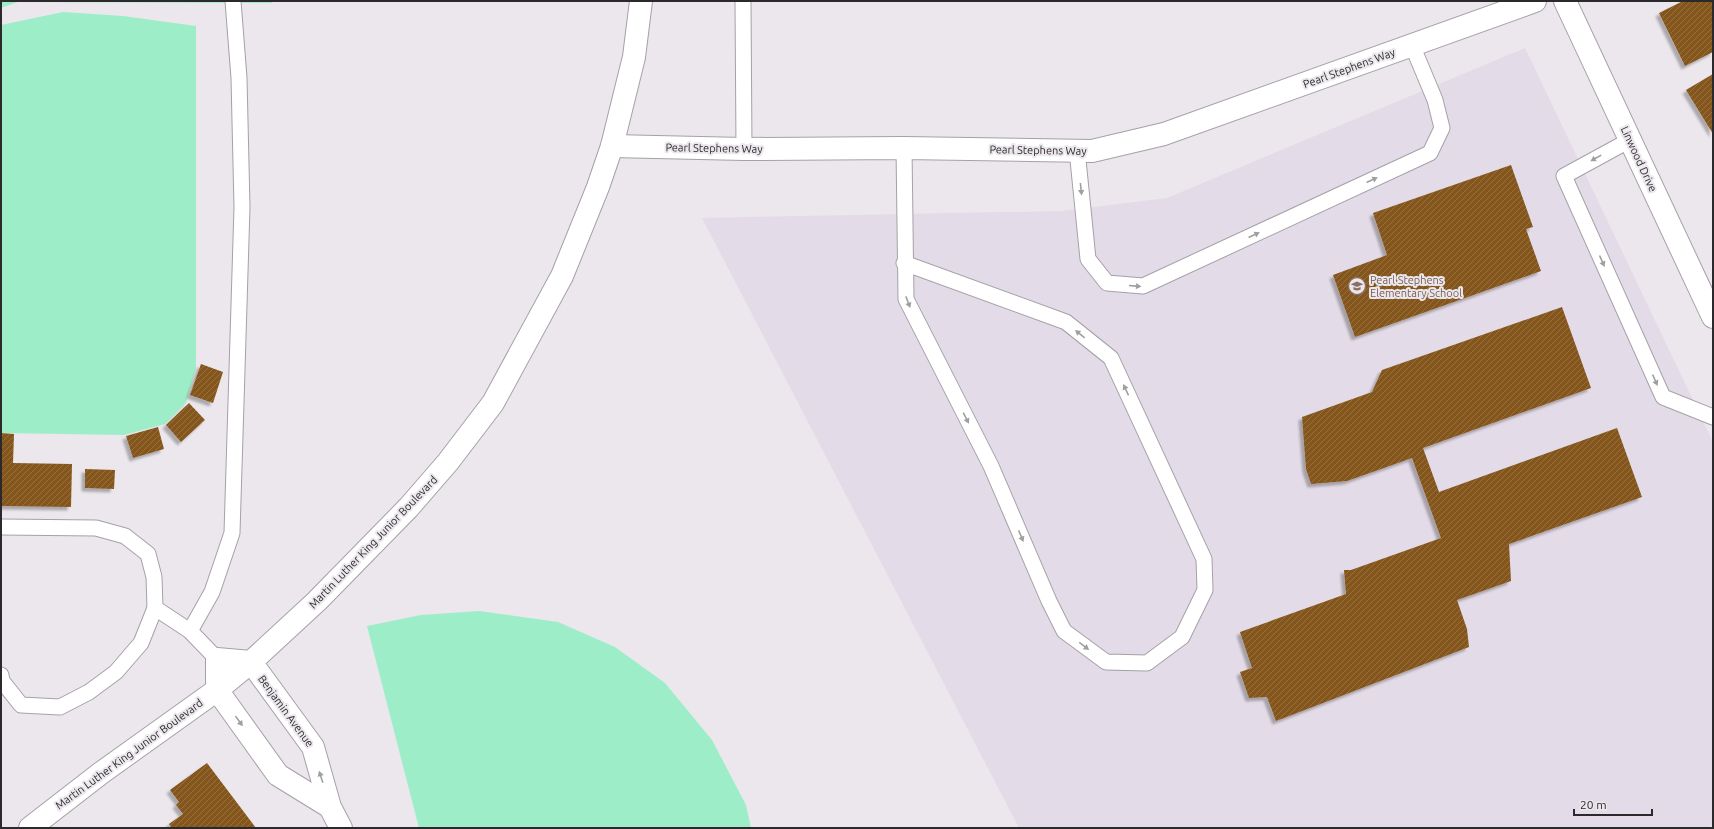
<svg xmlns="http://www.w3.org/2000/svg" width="1714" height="829" font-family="Ubuntu,sans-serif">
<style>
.built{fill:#e3dbe7}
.green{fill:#9deec8}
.building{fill:url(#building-hatch);filter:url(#shadow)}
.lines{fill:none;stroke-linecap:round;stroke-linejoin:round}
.service-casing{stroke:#a5a1a7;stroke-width:17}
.minor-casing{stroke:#a5a1a7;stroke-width:24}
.tertiary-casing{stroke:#a5a1a7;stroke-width:24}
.service{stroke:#fff;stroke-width:15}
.minor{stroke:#fff;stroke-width:22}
.tertiary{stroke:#fff;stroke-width:22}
.oneway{fill:#a09fa0}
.labels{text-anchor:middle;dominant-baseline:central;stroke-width:4;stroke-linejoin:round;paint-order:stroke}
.street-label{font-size:11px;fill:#2b292b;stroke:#ebe7ed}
.education-label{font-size:11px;fill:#785e54;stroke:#ebe7ed;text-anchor:start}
</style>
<defs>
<pattern id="building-hatch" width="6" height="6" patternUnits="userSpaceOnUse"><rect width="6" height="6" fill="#85561a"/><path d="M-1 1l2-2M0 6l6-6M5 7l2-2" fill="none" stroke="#947043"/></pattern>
<filter id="shadow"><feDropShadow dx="-3.5" dy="3.5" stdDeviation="1" flood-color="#0004"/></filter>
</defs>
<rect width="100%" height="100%" fill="#ebe7ed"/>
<polygon class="built" points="1525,48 1713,442 1713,824 1709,828 1019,828 702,218 1062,211 1167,198"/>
<g class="green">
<polygon points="1,1 272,1 272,3 18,2 1,8"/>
<polygon points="63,12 123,16 196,26 196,368 186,403 165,424 124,435 1,433 1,25"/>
<polygon points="479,611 558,622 615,647 665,683 712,740 746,805 751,828 419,828 367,626 421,615"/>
</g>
<g class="building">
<polygon points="1683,1 1713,1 1713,52 1685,66 1659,13"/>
<polygon points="1713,74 1713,134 1686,90"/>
<polygon points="1511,165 1533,227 1526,229 1541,271 1355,337 1333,275 1387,255 1373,213"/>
<polygon points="1562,307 1591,388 1423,448 1439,492 1617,428 1642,497 1509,544 1511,581 1457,600 1467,629 1469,647 1276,721 1267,697 1249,698 1240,672 1252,668 1240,632 1346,594 1344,570 1351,570 1441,538 1412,458 1347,481 1311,484 1306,469 1302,417 1372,392 1382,370"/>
<polygon points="201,364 223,372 213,403 190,395"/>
<polygon points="189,403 205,420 181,442 166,425"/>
<polygon points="158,427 164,449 133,458 126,436"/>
<polygon points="1,433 14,434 13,463 72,464 71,507 1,506"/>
<polygon points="85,469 115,470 114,489 85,488"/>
<polygon points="207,763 256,828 170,828 171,827 169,824 183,814 176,805 179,802 170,790"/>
</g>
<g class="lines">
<g class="service-casing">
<g id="service">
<polyline points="743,1 744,149"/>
<polyline points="1630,140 1564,176 1663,397 1713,417"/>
<polyline points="904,148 906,299 991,466 1049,601 1064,631 1106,662 1147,663 1182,637 1205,590 1204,559 1111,358 1066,322 904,263"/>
<polyline points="1077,150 1088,259 1107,283 1143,286 1430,153 1442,128 1435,100 1412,45"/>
<polyline points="1,527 96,528 125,536 148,554 154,577 155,608 190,631 217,659"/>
<polyline points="190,631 212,592 232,533 242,207 239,78 233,1"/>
<polyline points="1,675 2,681 21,705 60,707 89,692 116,672 141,643 155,608"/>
</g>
</g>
<g class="minor-casing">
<g id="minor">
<polyline points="1565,1 1713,317"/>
<polyline points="612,146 744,149 904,148 1092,151 1164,134 1535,1"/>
<polyline points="330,807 278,775 217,690 217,659 251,662 313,747 330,807 341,828"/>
</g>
</g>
<g class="tertiary-casing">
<polyline id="tertiary" points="30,828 101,773 217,690 251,662 317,601 409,507 448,462 493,403 562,276 598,187 612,146 634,57 641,1"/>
</g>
<use href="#service" class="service"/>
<use href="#minor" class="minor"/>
<use href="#tertiary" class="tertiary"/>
</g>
<defs><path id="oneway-solid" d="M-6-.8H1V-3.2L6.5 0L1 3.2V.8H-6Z"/></defs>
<g class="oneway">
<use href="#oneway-solid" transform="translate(1596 158) rotate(151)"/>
<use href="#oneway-solid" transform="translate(1372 180) rotate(-25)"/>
<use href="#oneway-solid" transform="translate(1081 189) rotate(84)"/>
<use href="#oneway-solid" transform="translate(1254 235) rotate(-25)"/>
<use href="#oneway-solid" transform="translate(1602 261) rotate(66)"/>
<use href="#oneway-solid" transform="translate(1135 286) rotate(5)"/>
<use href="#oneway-solid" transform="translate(908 302) rotate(69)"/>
<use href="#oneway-solid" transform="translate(1080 334) rotate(-141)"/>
<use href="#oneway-solid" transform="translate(1655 380) rotate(66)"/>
<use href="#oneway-solid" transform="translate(1126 390) rotate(-115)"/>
<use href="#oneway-solid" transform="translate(966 418) rotate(63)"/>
<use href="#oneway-solid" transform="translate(1021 536) rotate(67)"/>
<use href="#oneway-solid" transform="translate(1084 646) rotate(37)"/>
<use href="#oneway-solid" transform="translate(239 721) rotate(54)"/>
<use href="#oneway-solid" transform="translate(321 777) rotate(-108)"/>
</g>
<defs>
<g id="school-ring" transform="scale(0.9)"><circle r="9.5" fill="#ebe7ed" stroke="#8d6e63" stroke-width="1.5"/><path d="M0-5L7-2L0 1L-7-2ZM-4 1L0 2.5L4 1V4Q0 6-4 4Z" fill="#8d6e63"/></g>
</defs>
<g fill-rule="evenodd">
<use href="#school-ring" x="1357" y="286"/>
</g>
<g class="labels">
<g class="street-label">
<text transform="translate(1349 68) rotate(-20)">Pearl Stephens Way</text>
<text transform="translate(714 148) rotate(1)">Pearl Stephens Way</text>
<text transform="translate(1038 150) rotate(1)">Pearl Stephens Way</text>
<text transform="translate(1639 159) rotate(65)">Linwood Drive</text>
<text transform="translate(373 542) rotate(-46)">Martin Luther King Junior Boulevard</text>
<text transform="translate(286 711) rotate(54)">Benjamin Avenue</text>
<text transform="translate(129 754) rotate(-36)">Martin Luther King Junior Boulevard</text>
</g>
<g class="education-label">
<text x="1370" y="280">Pearl Stephens<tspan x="1370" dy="13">Elementary School</tspan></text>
</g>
</g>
<rect width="1714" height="829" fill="none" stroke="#2b292b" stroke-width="4"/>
<path d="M1574 809v6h78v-6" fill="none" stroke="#2b292b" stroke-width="2"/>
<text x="1580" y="809" font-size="12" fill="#2b292b" stroke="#ebe7ed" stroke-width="3" paint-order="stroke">20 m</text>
</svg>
